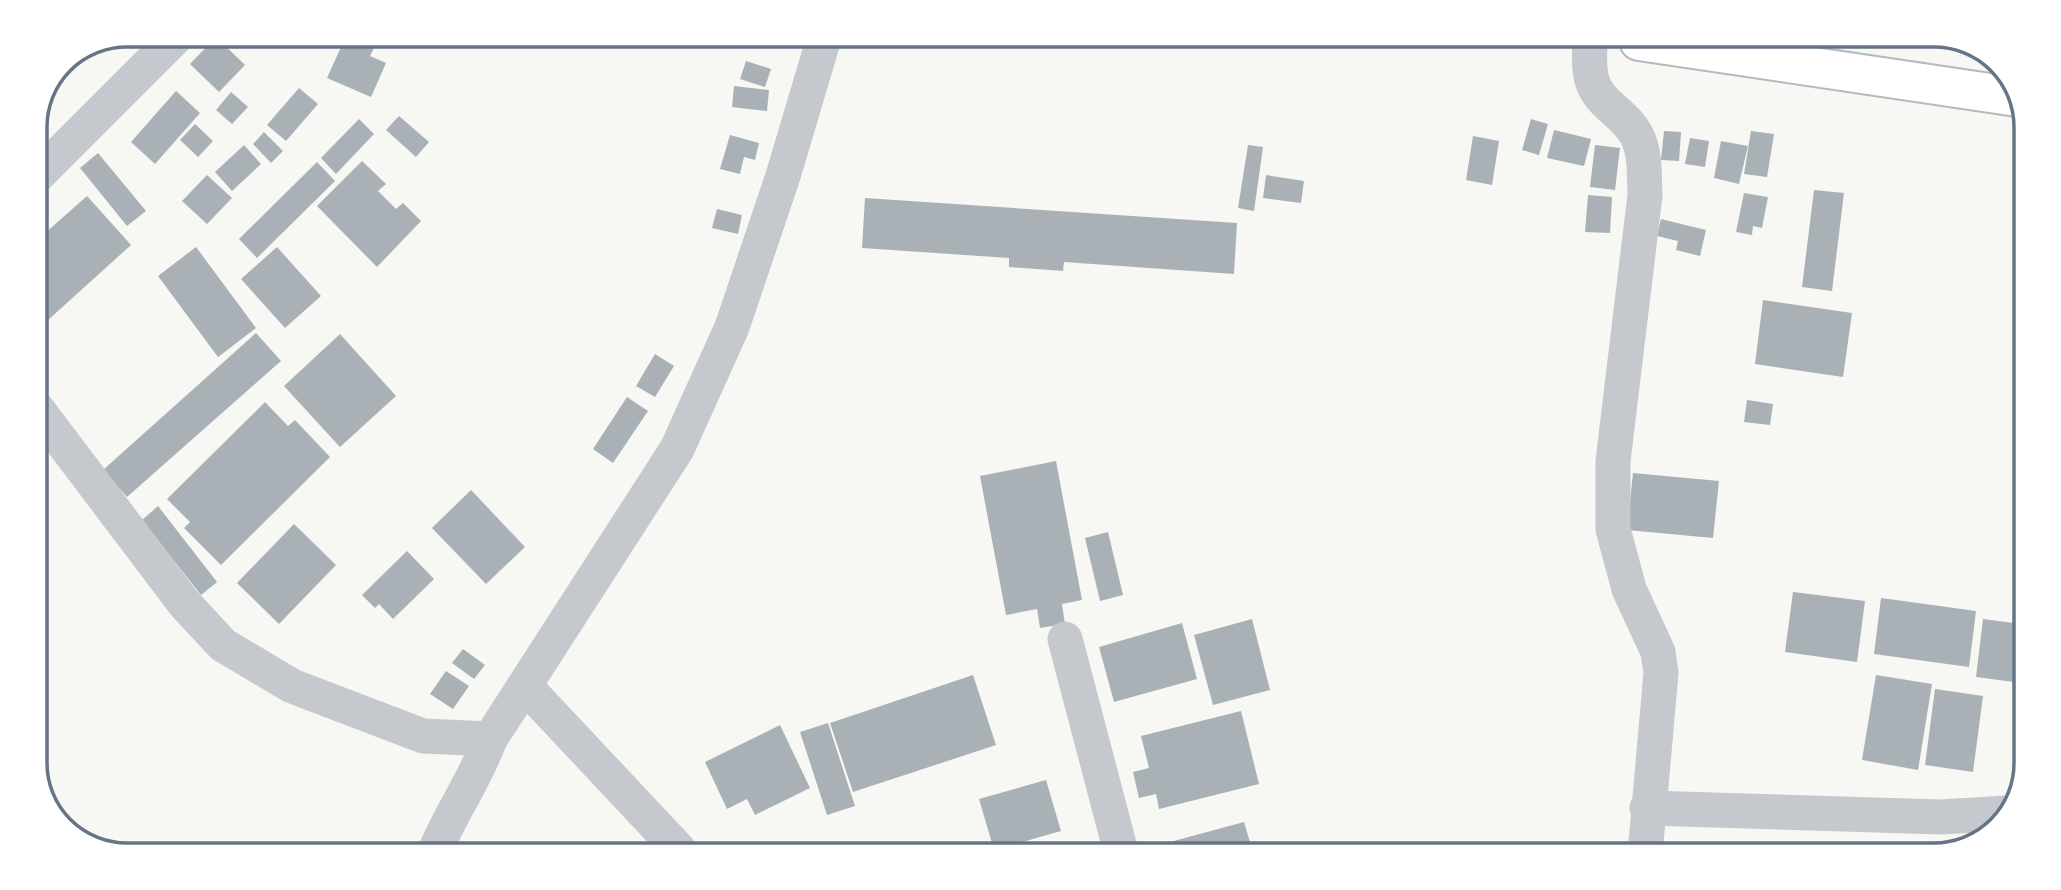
<svg xmlns="http://www.w3.org/2000/svg" width="2061" height="890" font-family="'Alegreya Sans',sans-serif">
<style>
.building{fill:#a9b1b7}
.lines{fill:none;stroke-linecap:round;stroke-linejoin:round}
.primary-casing{stroke:#b6babe;stroke-width:42}
.street{stroke:#c5c8cc;stroke-width:35}
.primary{stroke:#fff;stroke-width:38}
.rim{fill:none;stroke:#667585;stroke-width:3.5}
</style>
<rect width="100%" height="100%" fill="#f7f7f4"/>
<g class="building">
<polygon points="294,36 311,36 308,43"/>
<polygon points="346,36 380,36 370,56 386,63 371,97 327,78"/>
<polygon points="216,37 245,65 219,92 190,64"/>
<polygon points="746,61 771,69 765,87 740,79"/>
<polygon points="734,86 769,90 767,111 732,107"/>
<polygon points="299,88 318,104 286,141 267,125"/>
<polygon points="176,91 200,113 155,164 131,142"/>
<polygon points="231,92 248,107 232,124 216,110"/>
<polygon points="399,116 429,142 416,157 386,130"/>
<polygon points="359,119 374,134 336,174 321,158"/>
<polygon points="1531,119 1548,124 1539,155 1522,150"/>
<polygon points="195,124 213,141 198,157 180,140"/>
<polygon points="1554,130 1591,139 1584,166 1547,158"/>
<polygon points="1664,131 1681,132 1679,161 1661,160"/>
<polygon points="1751,131 1774,134 1767,177 1744,174"/>
<polygon points="264,132 283,151 271,163 253,144"/>
<polygon points="730,135 759,143 755,160 744,157 740,174 720,169"/>
<polygon points="1473,136 1499,141 1492,185 1466,180"/>
<polygon points="1690,138 1709,141 1705,167 1685,164"/>
<polygon points="1721,141 1748,146 1739,184 1714,178"/>
<polygon points="244,145 261,164 232,191 215,172"/>
<polygon points="1248,145 1263,147 1254,211 1238,208"/>
<polygon points="1595,145 1620,148 1615,190 1590,187"/>
<polygon points="98,153 146,211 127,226 80,168"/>
<polygon points="362,161 386,184 378,191 396,209 403,203 421,221 377,267 317,206"/>
<polygon points="317,162 335,181 257,258 239,239"/>
<polygon points="207,175 232,198 207,224 182,201"/>
<polygon points="1266,175 1304,181 1301,203 1263,198"/>
<polygon points="1814,190 1844,193 1832,291 1802,287"/>
<polygon points="1744,193 1768,197 1762,228 1753,226 1752,235 1736,232"/>
<polygon points="1588,195 1612,197 1610,233 1585,232"/>
<polygon points="87,196 131,245 37,330 35,327 35,242"/>
<polygon points="865,198 1237,223 1234,274 1064,262 1063,271 1009,267 1009,258 862,248"/>
<polygon points="717,209 742,215 738,234 712,228"/>
<polygon points="1661,219 1706,230 1700,256 1676,250 1678,241 1657,236"/>
<polygon points="196,247 256,328 218,357 158,276"/>
<polygon points="277,247 321,296 285,328 241,279"/>
<polygon points="1763,300 1852,313 1843,377 1755,364"/>
<polygon points="256,333 281,361 127,497 103,470"/>
<polygon points="340,334 396,396 340,447 284,386"/>
<polygon points="655,354 674,366 655,397 636,386"/>
<polygon points="627,397 648,411 613,463 593,449"/>
<polygon points="1747,400 1773,404 1770,425 1744,422"/>
<polygon points="265,402 288,426 295,420 330,457 221,565 184,528 190,522 167,499"/>
<polygon points="1056,461 1082,600 1062,604 1065,624 1040,628 1037,609 1006,615 980,476"/>
<polygon points="1633,473 1719,481 1713,538 1627,530"/>
<polygon points="471,490 525,547 486,584 432,528"/>
<polygon points="158,506 217,582 201,595 142,520"/>
<polygon points="294,524 336,565 279,624 237,583"/>
<polygon points="1108,532 1123,595 1100,601 1085,538"/>
<polygon points="407,551 434,579 393,619 379,604 375,608 362,595"/>
<polygon points="1793,592 1865,601 1857,662 1785,652"/>
<polygon points="1881,598 1976,611 1969,667 1874,654"/>
<polygon points="1252,619 1270,690 1213,705 1194,635"/>
<polygon points="1983,619 2021,624 2014,682 1976,677"/>
<polygon points="1182,623 1197,679 1114,702 1099,647"/>
<polygon points="463,649 485,665 474,679 452,663"/>
<polygon points="446,671 469,686 453,709 430,694"/>
<polygon points="973,675 996,745 853,792 830,723"/>
<polygon points="1876,675 1932,684 1918,770 1862,760"/>
<polygon points="1935,689 1983,696 1973,772 1925,765"/>
<polygon points="1241,711 1259,784 1159,809 1156,794 1139,798 1133,772 1149,768 1141,736"/>
<polygon points="828,723 855,806 827,815 800,732"/>
<polygon points="780,725 810,788 755,815 747,799 727,809 705,762"/>
<polygon points="1046,780 1061,831 994,850 979,799"/>
<polygon points="1244,822 1253,852 1173,852 1170,842"/>
</g>
<g class="lines">
<g class="primary-casing">
<polyline id="primary" points="1639,41 2017,97"/>
</g>
<g class="street">
<path d="M1590 40C1589 71 1587 87 1612 108 1622 117 1631 124 1637 136 1646 154 1644 176 1645 195L1613 461V529L1629 589 1658 652 1661 673 1645 854"/>
<polyline points="35,178 178,35"/>
<polyline points="35,406 184,603 223,645 292,686 423,736 490,739"/>
<polyline points="1065,639 1121,852"/>
<polyline points="525,686 679,850"/>
<polyline points="1647,808 1941,817 2007,813"/>
<path d="M436 849C452 811 476 778 490 739L677 449 732 327 783 176 824 38"/>
</g>
<use href="#primary" class="primary"/>
</g>
<path d="M0 0H2061V890H0ZM127 47H1934A80 80 0 0 1 2014 127V763A80 80 0 0 1 1934 843H127A80 80 0 0 1 47 763V127A80 80 0 0 1 127 47Z" fill="#fff" fill-rule="evenodd"/>
<path class="rim" d="M127 47H1934A80 80 0 0 1 2014 127V763A80 80 0 0 1 1934 843H127A80 80 0 0 1 47 763V127A80 80 0 0 1 127 47Z"/>
</svg>
